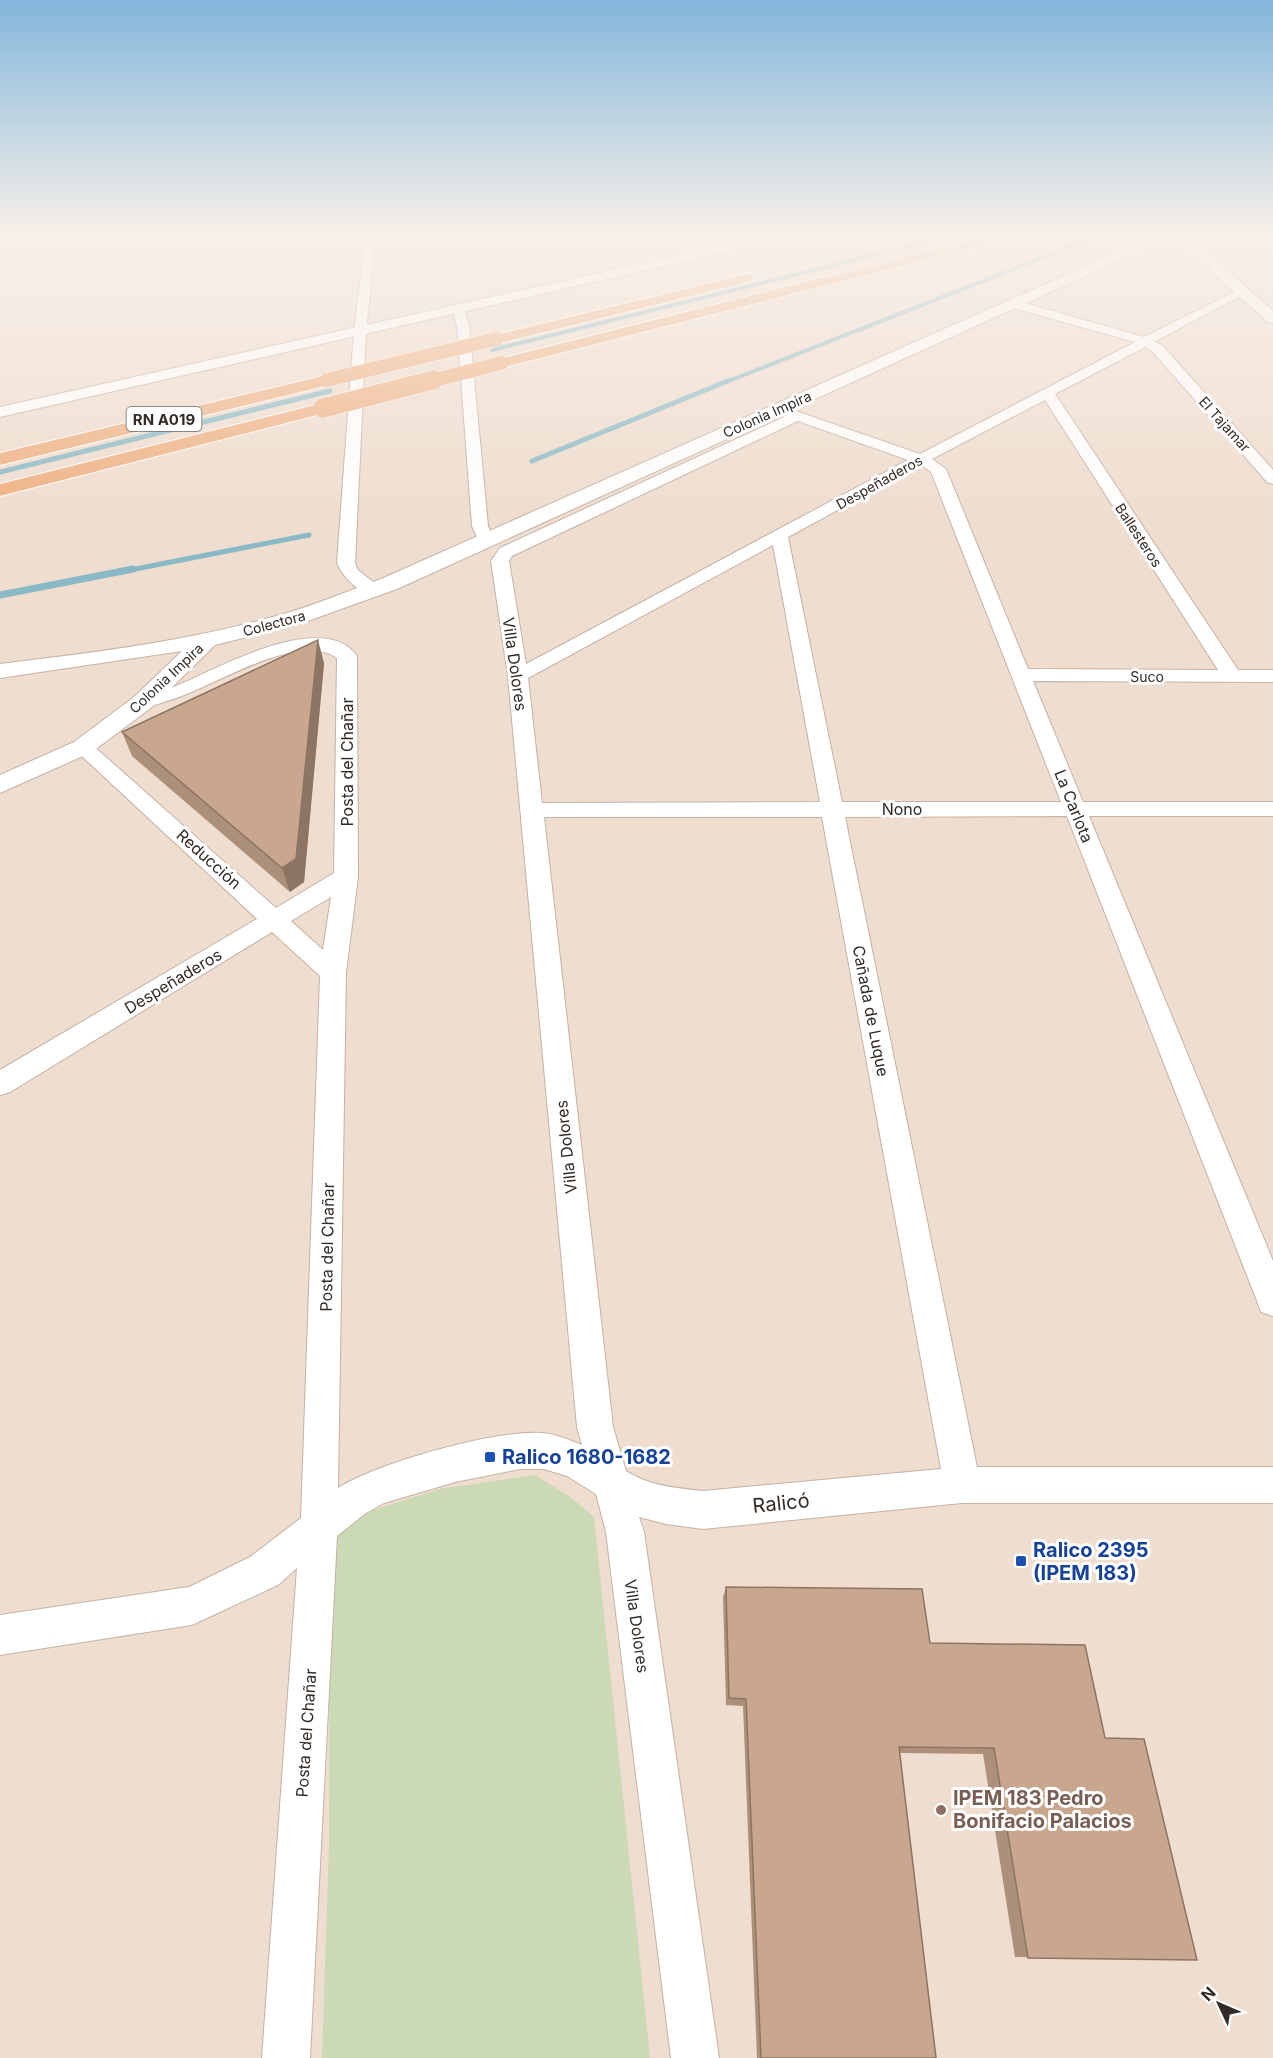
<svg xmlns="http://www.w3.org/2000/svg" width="1273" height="2058" font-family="Inter,sans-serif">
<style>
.green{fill:#cbd9b5}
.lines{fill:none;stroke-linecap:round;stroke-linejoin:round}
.stream-far2{stroke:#8ab9c6;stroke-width:4}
.stream-far1{stroke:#8ab9c6;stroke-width:5}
.stream{stroke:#8ab9c6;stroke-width:7}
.minor-casing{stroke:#c4b2a5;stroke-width:2}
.tertiary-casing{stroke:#c4b2a5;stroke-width:2}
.motorway-casing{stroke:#fff;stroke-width:2}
.minor{fill:#fff;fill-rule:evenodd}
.tertiary{fill:#fff;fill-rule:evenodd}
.motorway{fill:#eeb081;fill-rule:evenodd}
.motorway-bridge-far1-casing{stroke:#fff;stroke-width:15;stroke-linecap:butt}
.motorway-bridge-casing{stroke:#fff;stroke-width:20;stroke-linecap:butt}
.motorway-bridge-far1{stroke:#eeb081;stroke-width:14}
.motorway-bridge{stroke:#eeb081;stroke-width:19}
.wall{fill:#ad907a}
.shaded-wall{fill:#8d7563}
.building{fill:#c9a78e;stroke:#8d7563;stroke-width:1.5}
.transit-dot{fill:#1a4fb4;stroke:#fff;stroke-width:2}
.education-dot{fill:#8d6e63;stroke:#fff;stroke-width:2}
.labels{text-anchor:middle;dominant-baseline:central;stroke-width:6;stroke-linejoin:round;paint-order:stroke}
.far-street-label{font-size:14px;fill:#312a25;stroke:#fff}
.shield{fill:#fff;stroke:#6f6a66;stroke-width:1.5}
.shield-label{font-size:15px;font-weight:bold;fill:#312a25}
.street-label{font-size:16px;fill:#312a25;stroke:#fff}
.near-transit-label{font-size:20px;font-weight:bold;fill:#164399;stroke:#fff;text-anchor:start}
.near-street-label{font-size:20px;fill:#312a25;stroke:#fff}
.near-education-label{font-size:20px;font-weight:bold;fill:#785e54;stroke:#fff;text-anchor:start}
</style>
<rect width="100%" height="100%" fill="#efddcf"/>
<polygon class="green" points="535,1475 569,1496 594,1517 650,2058 322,2058 329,1845 330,1524 439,1489"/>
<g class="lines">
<g class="stream-far2">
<polyline points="492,350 955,235"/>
<polyline points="726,382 1100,235"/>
</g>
<g class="stream-far1">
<polyline points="532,461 730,380"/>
<polyline points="0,472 330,391"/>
<polyline points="125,571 309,535"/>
</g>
<polyline class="stream" points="0,595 133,569"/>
<g class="minor-casing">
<g id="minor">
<path d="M366 235H376L366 331 355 563 358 570 383 590 380 594C363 598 343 578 337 563L354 331Z"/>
<polygon points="1260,235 1273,235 1273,239 1261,237"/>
<path d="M1242 288 1248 291 1246 293 1154 342 1162 345 1273 470V484L1267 482 1152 351 1145 347 1055 394 1238 670H1273V682L1033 681 1083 802H1273V816H1089L1273 1261V1316L1261 1312 1257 1301 1067 816 845 817 977 1467H1273V1503H962L703 1529 666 1524 639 1517 644 1532 719 2058H671L606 1532 596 1494 567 1476 544 1469H520L455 1482 384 1503 366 1513 337 1536 310 2058H262L297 1568 278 1585 192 1625 0 1655V1615L189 1587 250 1557 301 1518 320 976 272 932 10 1092 0 1095V1070L257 919 72 747 76 743 83 741 90 743 276 908 334 873 337 658C295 630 212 689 167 701 157 704 147 709 136 706L133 702 136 698C149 694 163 691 176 686 215 670 323 608 357 656L358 877 346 973 338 1488C377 1463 497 1429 542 1433 555 1434 570 1440 582 1445L577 1427 508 676 491 561 500 548 784 417 772 410 774 407H784L920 454 1135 342 1010 307V301H1018L1144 337ZM1045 400 1218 670 1028 669 946 469 932 459ZM798 421 908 460 526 664 509 561 512 556ZM921 465 931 472 1061 802H842L788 537ZM773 545 820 802 542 803 528 678ZM544 817H822L941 1469 703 1491C675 1488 650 1486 626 1471L613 1427ZM331 897 323 950 291 921Z"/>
<polygon points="458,305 464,309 469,325 488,526 494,540 486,545 480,544 472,526 457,325 452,309"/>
</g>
</g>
<g class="tertiary-casing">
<g id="tertiary">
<polygon points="768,235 789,235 783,239 0,417 0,407"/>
<path d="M1156 235H1173L1194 241 1273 311V323L1268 322 1184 247 1165 240 397 589 302 623 215 645 152 707 92 752 0 793V775L74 742 134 697 182 651 0 678V664C90 653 182 642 269 618 307 608 344 593 381 579Z"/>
</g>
</g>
<g class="motorway-casing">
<g id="motorway">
<polygon points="994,235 1014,235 1013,238 501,368 493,363 495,360"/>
<polygon points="747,274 752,275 754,278 752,281 496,344 488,339 491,336"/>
<polygon points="327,375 335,380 333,384 0,465 0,453"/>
<polygon points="323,403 329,404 332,408 329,412 0,496 0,484"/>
</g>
</g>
<use href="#minor" class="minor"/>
<use href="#tertiary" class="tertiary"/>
<use href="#motorway" class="motorway"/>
<g class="motorway-bridge-far1-casing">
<g id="motorway-bridge-far1">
<polyline points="327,380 496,339"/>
<polyline points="427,382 501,363"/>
</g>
</g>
<g class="motorway-bridge-casing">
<polyline id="motorway-bridge" points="323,408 433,380"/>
</g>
<use href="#motorway-bridge-far1" class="motorway-bridge-far1"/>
<use href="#motorway-bridge" class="motorway-bridge"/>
</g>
<g class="wall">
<polygon points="324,663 304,882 290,892 132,756 122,732"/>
<polygon points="726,1587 930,1643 1105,1738 1197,1960 1015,1957 983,1754 900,1753 936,2058 757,2058 743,1706 726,1705 723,1597"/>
</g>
<polygon class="shaded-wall" points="318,640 324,663 304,882 290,892 282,868"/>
<g class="building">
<polygon points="318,640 296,859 282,868 122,732"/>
<polygon points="726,1587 922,1589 930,1643 1085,1645 1105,1738 1144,1739 1197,1960 1028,1958 994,1748 899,1747 936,2058 761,2058 746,1699 729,1698"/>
</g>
<linearGradient id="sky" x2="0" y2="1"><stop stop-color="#82b6da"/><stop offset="0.45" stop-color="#f8f0e9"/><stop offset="1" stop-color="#f8f0e9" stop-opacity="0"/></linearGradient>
<rect width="1273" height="523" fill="url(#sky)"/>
<g class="transit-dot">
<rect x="484" y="1451" width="12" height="12" rx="3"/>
<rect x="1015" y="1555" width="12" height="12" rx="3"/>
</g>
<circle class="education-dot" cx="941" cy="1810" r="6"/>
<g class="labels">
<g class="far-street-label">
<text transform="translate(767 414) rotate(-24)">Colonia Impira</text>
<text transform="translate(1225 424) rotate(48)">El Tajamar</text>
<text transform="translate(879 482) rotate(-29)">Despeñaderos</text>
<text transform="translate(1139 535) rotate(57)">Ballesteros</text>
<text transform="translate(274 623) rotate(-15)">Colectora</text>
<text x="1147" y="676">Suco</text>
<text transform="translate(166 678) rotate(-43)">Colonia Impira</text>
</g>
<rect class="shield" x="126.5" y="407" width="75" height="24" rx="4.5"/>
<g class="shield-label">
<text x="164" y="419">RN A019</text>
</g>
<g class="street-label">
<text transform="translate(515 664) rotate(82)">Villa Dolores</text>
<text transform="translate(347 762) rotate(-90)">Posta del Chañar</text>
<text transform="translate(1074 806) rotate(68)">La Carlota</text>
<text x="902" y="809">Nono</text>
<text transform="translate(209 859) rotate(42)">Reducción</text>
<text transform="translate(173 981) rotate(-31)">Despeñaderos</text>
<text transform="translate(871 1011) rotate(79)">Cañada de Luque</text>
<text transform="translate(566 1147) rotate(-96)">Villa Dolores</text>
<text transform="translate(327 1247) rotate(-89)">Posta del Chañar</text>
<text transform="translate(637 1626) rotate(82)">Villa Dolores</text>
<text transform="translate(306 1733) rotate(-86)">Posta del Chañar</text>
</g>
<g class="near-transit-label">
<text x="502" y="1457">Ralico 1680-1682</text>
<text x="1033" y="1550">Ralico 2395<tspan x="1033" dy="23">(IPEM 183)</tspan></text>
</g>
<g class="near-street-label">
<text transform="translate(781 1503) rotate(-6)">Ralicó</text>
</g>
<g class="near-education-label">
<text x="953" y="1798">IPEM 183 Pedro<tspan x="953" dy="23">Bonifacio Palacios</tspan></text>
</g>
</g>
<g transform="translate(1219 2004) rotate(314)" stroke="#ffffff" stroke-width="4.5" paint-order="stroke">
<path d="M0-4.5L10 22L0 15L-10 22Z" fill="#312a25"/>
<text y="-9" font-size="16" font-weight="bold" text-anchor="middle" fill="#312a25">N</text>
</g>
</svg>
